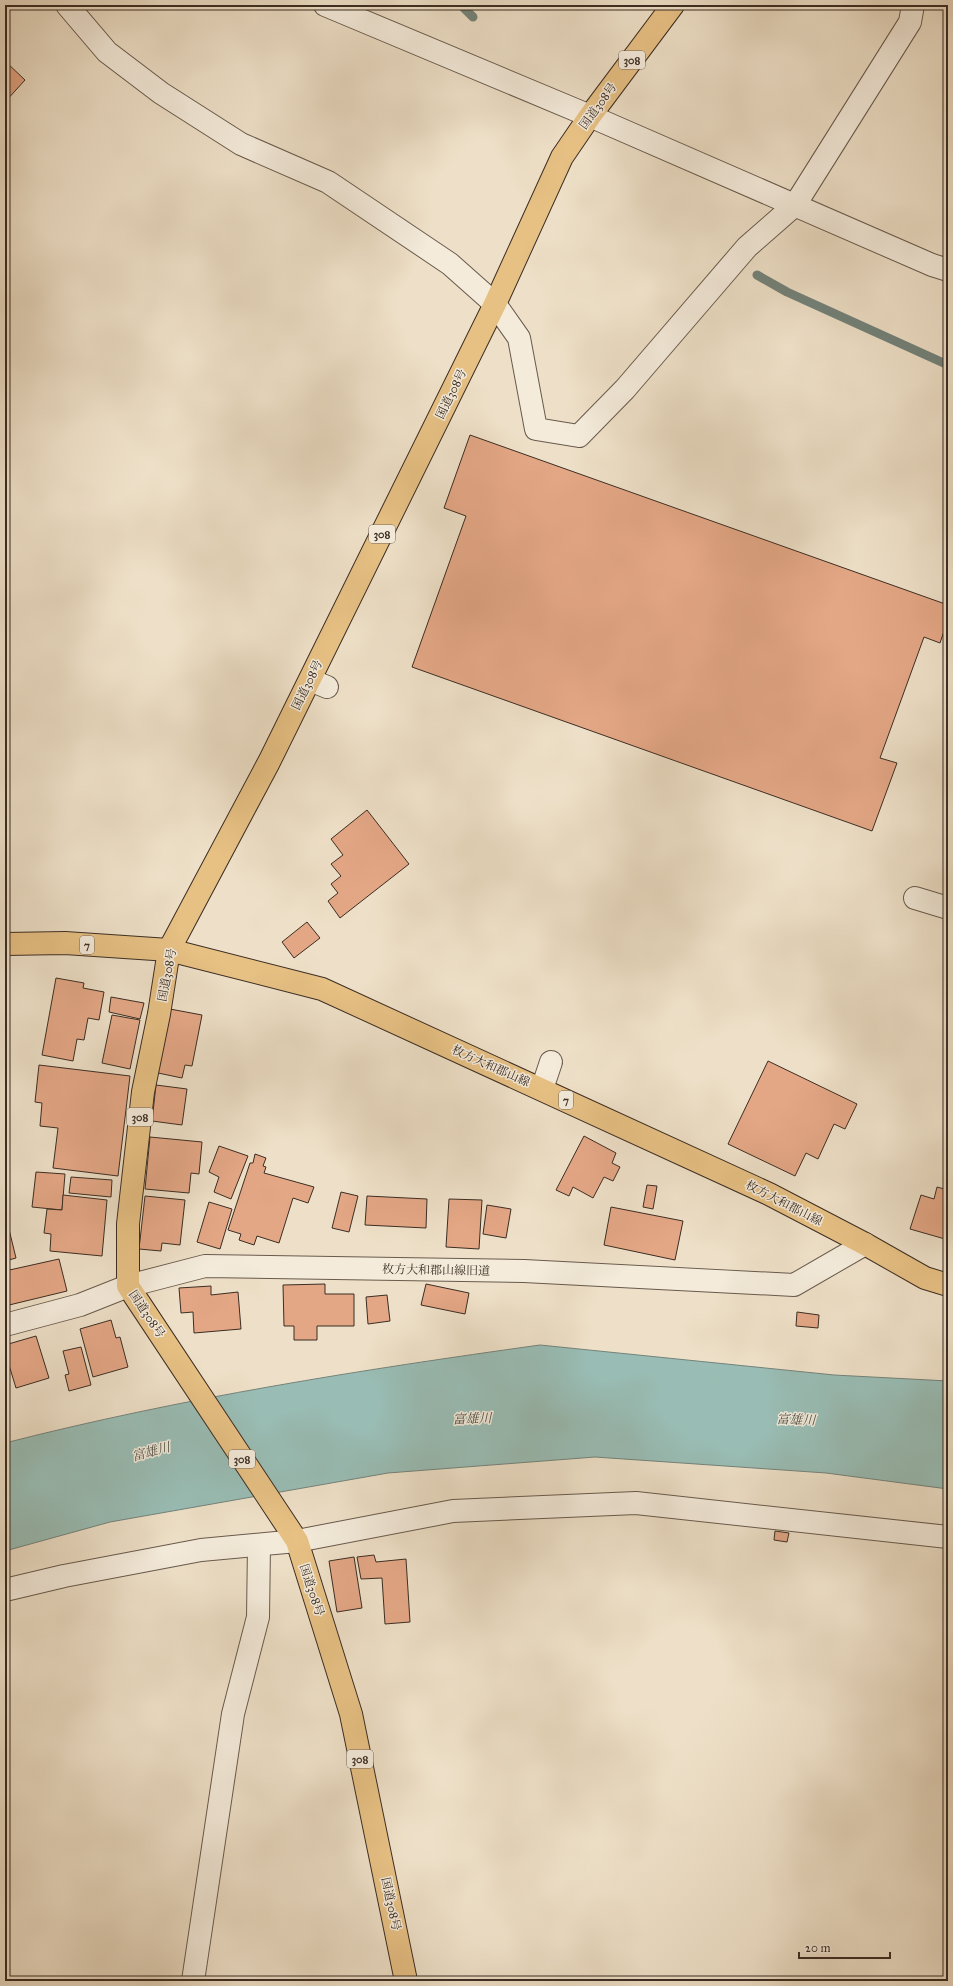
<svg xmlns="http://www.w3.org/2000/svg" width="953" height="1986" font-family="'IM FELL Great Primer','Noto Serif JP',serif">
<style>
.water{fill:#99bdb5;stroke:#73837b}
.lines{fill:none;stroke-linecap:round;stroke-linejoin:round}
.stream{stroke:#73837b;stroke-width:9}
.building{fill:#e4a786;stroke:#3b2d23}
.minor-casing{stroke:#685a4c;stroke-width:24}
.major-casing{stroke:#3b2d23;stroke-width:24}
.highway-casing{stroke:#3b2d23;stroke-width:24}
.minor{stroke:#f4ebdb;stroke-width:22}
.major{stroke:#e7c084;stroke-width:22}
.highway{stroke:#e7c084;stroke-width:22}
.labels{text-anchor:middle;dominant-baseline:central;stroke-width:3;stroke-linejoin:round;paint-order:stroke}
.shield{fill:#f4ebdb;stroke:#72665a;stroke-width:1}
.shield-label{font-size:11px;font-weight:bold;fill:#3b2d23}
.street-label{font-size:12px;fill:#3b2d23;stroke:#f4ebdb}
.water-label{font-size:13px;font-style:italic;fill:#525148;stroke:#f4ebdb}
</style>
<rect width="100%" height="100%" fill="#eee0c8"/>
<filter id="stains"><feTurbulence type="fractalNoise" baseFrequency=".005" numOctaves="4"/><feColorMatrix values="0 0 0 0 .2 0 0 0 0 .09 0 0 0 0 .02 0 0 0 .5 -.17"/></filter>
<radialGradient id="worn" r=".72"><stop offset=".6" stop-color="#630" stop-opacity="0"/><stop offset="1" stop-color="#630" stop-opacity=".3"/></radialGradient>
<path class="water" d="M540 1345 834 1375 948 1381V1489L826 1473 595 1457 388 1473 110 1522 5 1551V1443C181 1398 360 1370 540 1345Z"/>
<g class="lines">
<g class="stream">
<polyline points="461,5 473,17"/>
<polyline points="757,275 787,292 948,365"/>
</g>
</g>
<g class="building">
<polygon points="5,61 25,80 5,102"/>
<polygon points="470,435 948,605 948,619 940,643 924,637 880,758 897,763 872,831 412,667 466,516 444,508"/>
<polygon points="367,810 409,864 340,918 328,901 338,893 331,884 341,876 331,864 343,855 331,839"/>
<polygon points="307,922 320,938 294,958 282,942"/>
<polygon points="56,978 84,983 83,988 104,992 99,1020 88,1018 84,1040 77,1039 73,1061 42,1055"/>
<polygon points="111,997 144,1003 140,1019 109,1012"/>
<polygon points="170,1009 202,1015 192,1066 185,1065 182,1078 158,1073"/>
<polygon points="112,1015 140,1020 130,1069 102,1063"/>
<polygon points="768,1061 857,1104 845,1129 834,1124 818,1159 806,1153 795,1176 728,1144"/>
<polygon points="39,1065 130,1076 118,1176 53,1168 58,1128 40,1126 42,1103 35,1102"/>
<polygon points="156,1085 187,1089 182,1125 152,1121"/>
<polygon points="584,1136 616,1153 612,1163 620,1167 613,1181 604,1177 593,1198 573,1187 569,1196 556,1190"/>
<polygon points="150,1137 202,1142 199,1174 191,1173 189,1193 145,1189"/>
<polygon points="219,1146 248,1156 231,1199 214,1192 219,1177 209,1172"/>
<polygon points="255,1154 266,1158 263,1166 266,1167 264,1173 314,1187 308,1203 293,1198 279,1243 257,1236 254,1245 239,1240 241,1234 228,1230 250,1163 253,1163"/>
<polygon points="36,1172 65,1174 62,1210 32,1207"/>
<polygon points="71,1177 112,1180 111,1197 69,1193"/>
<polygon points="647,1185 657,1186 653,1209 643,1207"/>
<polygon points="937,1187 948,1190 948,1227 945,1239 910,1229 921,1195 934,1199"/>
<polygon points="341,1192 358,1196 349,1232 332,1228"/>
<polygon points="63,1195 107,1200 102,1256 50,1251 51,1234 44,1233 47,1209 62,1210"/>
<polygon points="145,1196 185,1200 180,1245 162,1243 161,1251 139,1249"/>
<polygon points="367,1196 427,1199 426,1228 365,1225"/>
<polygon points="449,1199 482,1200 479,1249 446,1247"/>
<polygon points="209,1202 232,1209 220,1249 197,1242"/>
<polygon points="487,1205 511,1209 506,1238 483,1234"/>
<polygon points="611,1207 683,1221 675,1260 604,1245"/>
<polygon points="5,1213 16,1258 5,1261"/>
<polygon points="59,1259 67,1291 5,1306 5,1271"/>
<polygon points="325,1284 325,1294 354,1294 354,1326 317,1326 317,1340 294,1340 294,1326 284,1326 283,1285"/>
<polygon points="426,1284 469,1293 465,1314 421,1305"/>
<polygon points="211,1286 211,1295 238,1292 241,1329 194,1333 193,1312 181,1313 179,1288"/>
<polygon points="387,1295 390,1321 368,1324 366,1297"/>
<polygon points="797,1312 819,1315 818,1328 796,1326"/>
<polygon points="111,1320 116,1338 120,1337 128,1367 93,1377 80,1329"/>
<polygon points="36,1336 49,1378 16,1388 5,1352 5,1345"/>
<polygon points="81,1347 91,1385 69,1391 65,1375 69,1374 63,1351"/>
<polygon points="775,1531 789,1533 787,1542 774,1540"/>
<polygon points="374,1555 376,1562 406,1559 410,1622 385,1624 382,1578 361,1579 357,1557"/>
<polygon points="354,1557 362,1608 337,1612 329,1561"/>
</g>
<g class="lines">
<g class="minor-casing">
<g id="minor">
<polyline points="67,5 107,52 161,93 241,144 328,182 450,264 495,304 519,338 536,429 579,436 625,389 747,247 795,205 910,22 913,5"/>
<polyline points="325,5 590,116 932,265 948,270"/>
<polyline points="310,680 327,687"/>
<polyline points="915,898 948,908"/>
<polyline points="542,1089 551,1062"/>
<polyline points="5,1325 80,1305 128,1286 205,1266 524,1271 794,1285 865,1244"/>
<polyline points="5,1590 64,1576 201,1550 297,1541 453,1511 636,1503 948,1537"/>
<polyline points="193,1981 233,1714 258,1617 259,1545"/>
</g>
</g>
<g class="major-casing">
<polyline id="major" points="5,944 65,943 169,950 322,989 769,1194 865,1244 925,1278 948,1285"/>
</g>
<g class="highway-casing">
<polyline id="highway" points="406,1981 351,1714 297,1541 128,1286 128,1224 143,1092 159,1014 169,950 269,762 495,304 562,157 590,116 673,5"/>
</g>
<use href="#minor" class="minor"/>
<use href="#major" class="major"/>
<use href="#highway" class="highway"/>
</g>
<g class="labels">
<g class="shield">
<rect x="619" y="51" width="26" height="18" rx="3"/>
<rect x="369" y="525" width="26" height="18" rx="3"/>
<rect x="80" y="936" width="14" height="18" rx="3"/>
<rect x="559" y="1091" width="14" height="18" rx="3"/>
<rect x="127" y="1108" width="26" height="18" rx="3"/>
<rect x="229" y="1450" width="26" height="18" rx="3"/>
<rect x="347" y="1750" width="26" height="18" rx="3"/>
</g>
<g class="shield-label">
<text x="632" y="60">308</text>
<text x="382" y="534">308</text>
<text x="87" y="945">7</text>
<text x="566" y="1100">7</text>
<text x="140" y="1117">308</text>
<text x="242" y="1459">308</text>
<text x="360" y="1759">308</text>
</g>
<g class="street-label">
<text transform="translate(598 106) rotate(-54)">国道308号</text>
<text transform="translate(451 394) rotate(-64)">国道308号</text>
<text transform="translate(307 685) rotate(-64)">国道308号</text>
<text transform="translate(167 975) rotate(-79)">国道308号</text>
<text transform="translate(491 1066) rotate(24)">枚方大和郡山線</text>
<text transform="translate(784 1203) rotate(27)">枚方大和郡山線</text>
<text transform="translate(436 1270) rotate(1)">枚方大和郡山線旧道</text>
<text transform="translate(147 1314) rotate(56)">国道308号</text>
<text transform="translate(312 1590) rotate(72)">国道308号</text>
<text transform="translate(391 1904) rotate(78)">国道308号</text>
</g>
<g class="water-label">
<text transform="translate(472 1419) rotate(-2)">富雄川</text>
<text transform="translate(796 1420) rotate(2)">富雄川</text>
<text transform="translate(151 1452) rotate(-15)">富雄川</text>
</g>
</g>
<rect width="953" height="1986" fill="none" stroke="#eee0c8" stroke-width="20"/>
<rect x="6" y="6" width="941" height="1974" fill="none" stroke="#3b2d23" stroke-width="2"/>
<rect x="10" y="10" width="933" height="1966" fill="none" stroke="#3b2d23"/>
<path d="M799 1952v6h91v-6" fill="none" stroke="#3b2d23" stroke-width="2"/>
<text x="805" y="1952" font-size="12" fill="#3b2d23" stroke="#f4ebdb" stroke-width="3" paint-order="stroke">20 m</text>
<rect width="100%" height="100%" filter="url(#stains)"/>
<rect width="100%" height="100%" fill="url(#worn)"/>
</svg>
